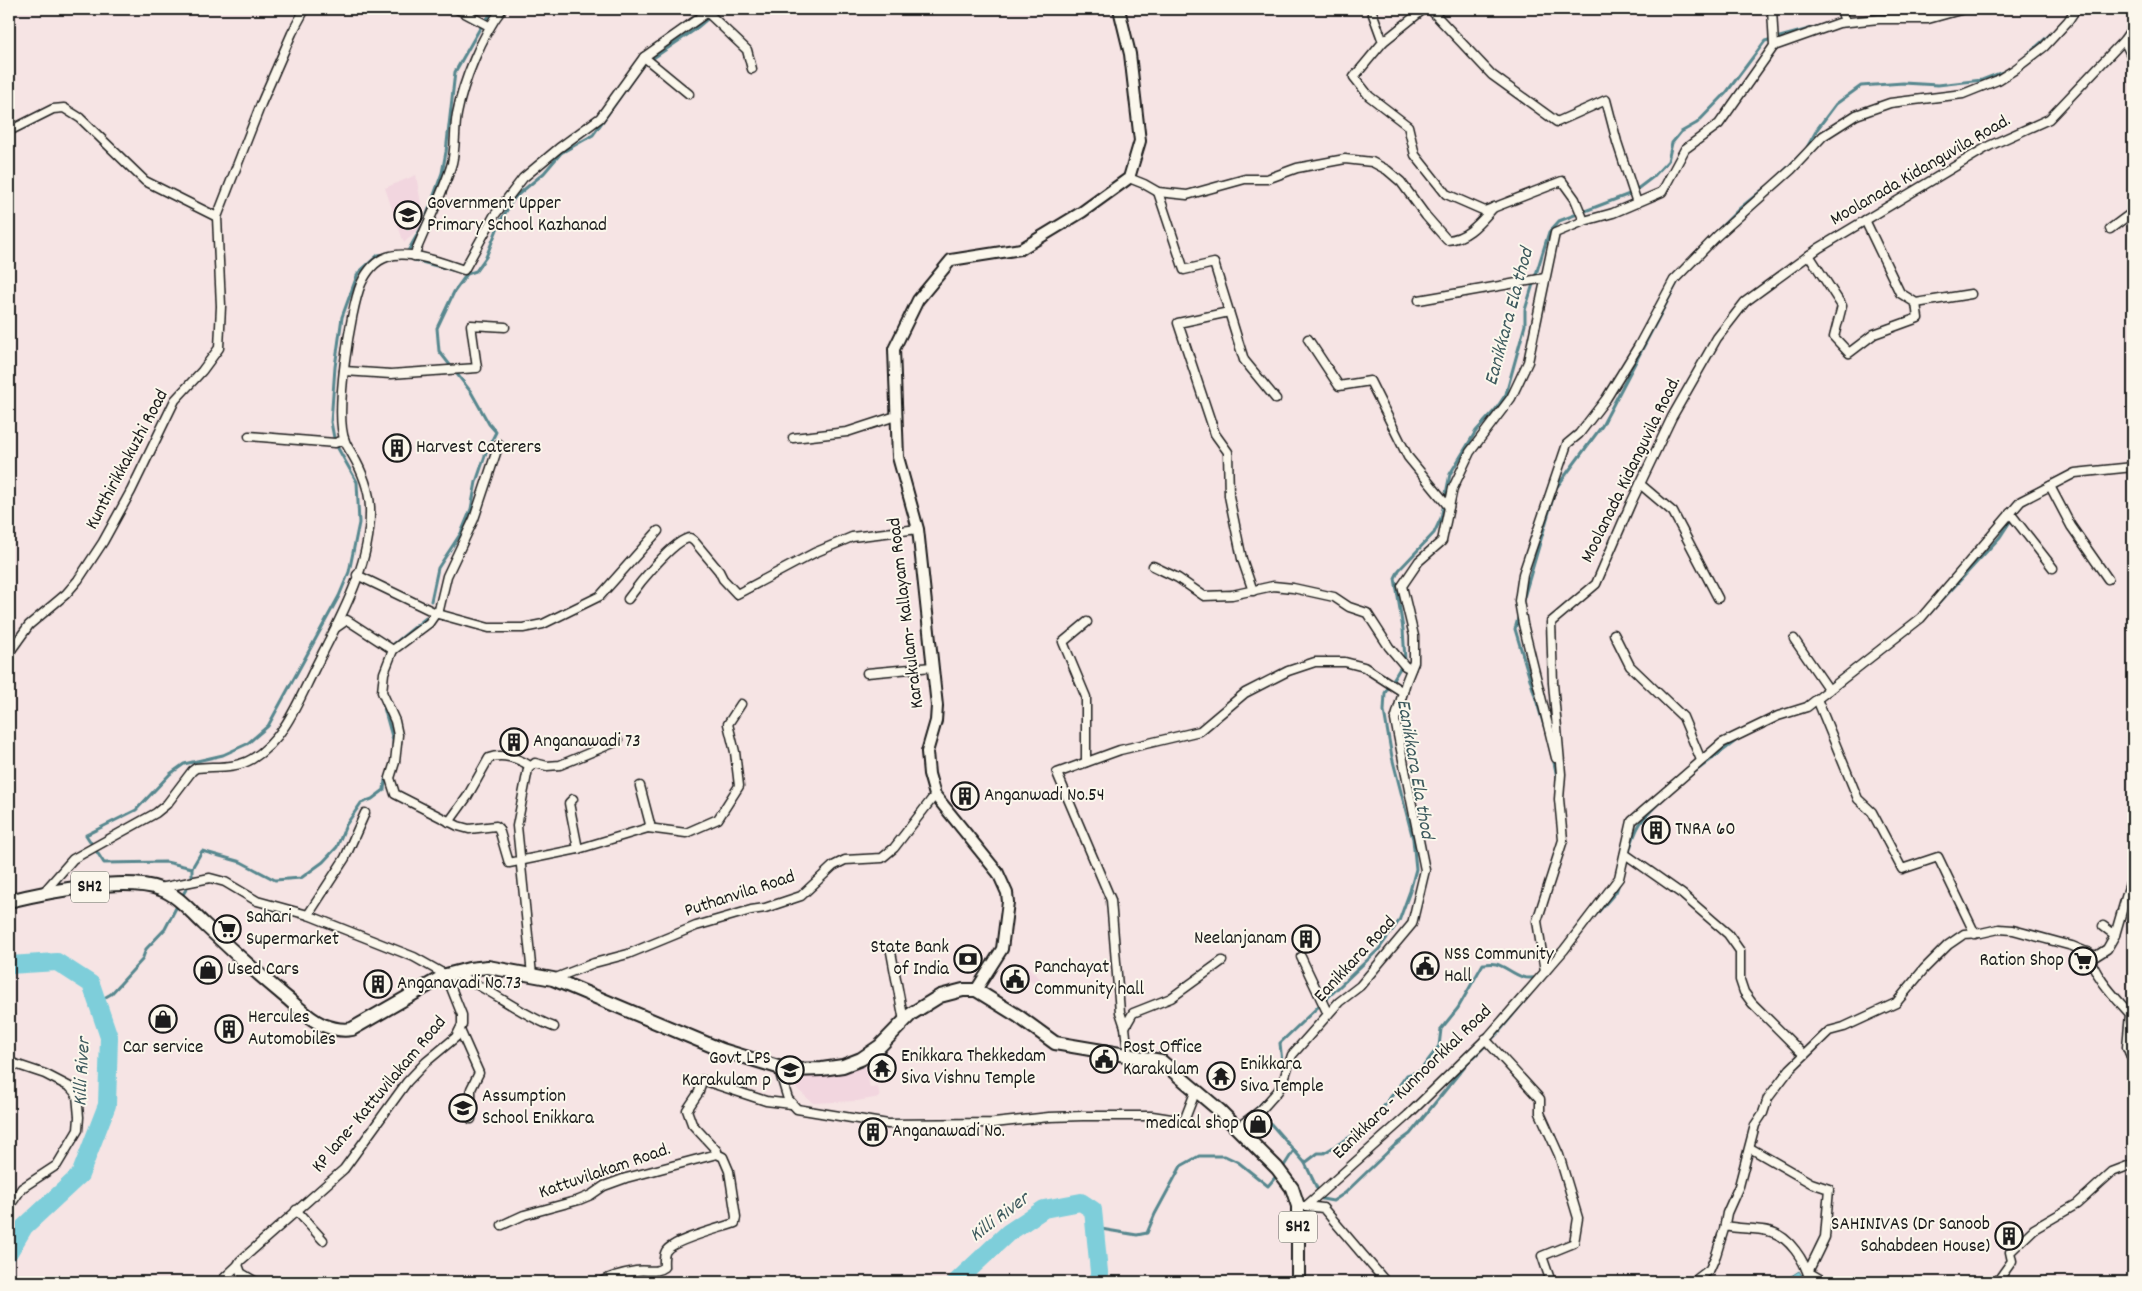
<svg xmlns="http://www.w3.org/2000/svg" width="2142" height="1291" font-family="Dekko,sans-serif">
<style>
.built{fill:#f2d6df}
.green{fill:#a7f1bf;stroke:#62866e}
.water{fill:#7eceda;stroke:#57878e}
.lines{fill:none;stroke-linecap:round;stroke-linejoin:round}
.stream{stroke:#57878e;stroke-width:3}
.river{stroke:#7eceda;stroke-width:18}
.minor-casing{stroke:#1c1c1c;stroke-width:11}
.tertiary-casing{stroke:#1c1c1c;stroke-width:14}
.primary-casing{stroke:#1c1c1c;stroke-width:16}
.minor{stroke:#fbf7ec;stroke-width:8}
.tertiary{stroke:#fbf7ec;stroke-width:10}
.primary{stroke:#fbf7ec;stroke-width:12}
.labels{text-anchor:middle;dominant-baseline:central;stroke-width:4;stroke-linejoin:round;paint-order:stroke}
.shield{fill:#fbf7ec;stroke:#5f5e5a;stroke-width:1}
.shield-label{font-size:18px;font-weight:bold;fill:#1c1c1c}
.street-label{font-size:19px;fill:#1c1c1c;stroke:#fbf7ec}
.poi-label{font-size:19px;fill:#1c1c1c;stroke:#fbf7ec;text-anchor:start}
.water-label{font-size:20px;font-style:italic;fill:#3e5a5e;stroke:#fbf7ec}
</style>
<rect width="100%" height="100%" fill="#f6e4e4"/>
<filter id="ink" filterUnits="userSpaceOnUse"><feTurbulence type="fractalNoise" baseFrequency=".02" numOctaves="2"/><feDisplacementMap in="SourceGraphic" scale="10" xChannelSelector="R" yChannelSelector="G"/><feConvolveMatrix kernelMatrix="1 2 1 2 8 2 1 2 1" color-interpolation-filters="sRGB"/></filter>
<g filter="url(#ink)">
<g class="built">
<polygon points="416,175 421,204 422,225 404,243 385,188"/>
<polygon points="1021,961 1044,982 1039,988 1015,968"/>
<polygon points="865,1063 870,1088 878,1087 880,1097 857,1101 813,1103 797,1089 793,1082 793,1071"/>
<polygon points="462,1097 471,1101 466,1119 455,1115"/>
</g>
<polygon class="green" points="416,211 415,224 407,230 401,214"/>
<polygon class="water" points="1799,1271 1806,1282 1790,1282 1788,1278"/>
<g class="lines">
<g class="stream">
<polyline points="2025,57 2056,29"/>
<polyline points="1779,176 1806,149 1818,128 1836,104 1861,86 1903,83 1938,85 1982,80 2008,70"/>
<polyline points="1710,238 1739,209 1766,187"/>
<polyline points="408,251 424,223 442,173 446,152 455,72 479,30 494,9"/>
<polyline points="403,252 408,251 414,260 467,274 476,271 486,257 500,222 514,198 544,173 561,153 593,135 643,65 693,31 719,9"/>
<polyline points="431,601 438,568 461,533 471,509 476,482 487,450 496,432 489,424 471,392 439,351 437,328 454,292 467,274"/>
<polyline points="1522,604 1556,488 1602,426 1679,279"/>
<polyline points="1930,613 2000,537 2013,517"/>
<polyline points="1519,615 1515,629 1544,726"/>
<polyline points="391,648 394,644 426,618"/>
<polyline points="379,691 381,675"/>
<polyline points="383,704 393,740 393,751"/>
<polyline points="1553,758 1557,777"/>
<polyline points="1684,780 1741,737"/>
<path d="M1628 856C1636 825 1640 821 1663 799"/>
<polyline points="192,868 202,851 241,862 275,880 301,878 323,862 337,847 346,825 361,803 372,799 384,790 385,780 388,774"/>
<polyline points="181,898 192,879 192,868 166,862 104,863 86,835 136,810 170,774 184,764 223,755 247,744 268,726 339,596 349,572 359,523 357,482 335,443 331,422 335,367 342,317 358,273 378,255 386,254"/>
<polyline points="1593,918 1616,892 1620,881"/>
<polyline points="97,1002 111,994 142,960 146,949 165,929 178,904"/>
<polyline points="1283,1072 1280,1043 1379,949 1399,921 1410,891 1416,869 1413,839 1392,757 1384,711 1385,693 1405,660 1403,629 1395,578 1399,570 1434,533 1441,518 1450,474 1476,431 1496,409 1506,394 1525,325 1525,310 1549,232 1559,221 1632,193 1653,177 1668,161 1672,143 1681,132 1697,123 1726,93 1765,41 1820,26"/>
<path d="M1265 1100 1257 1108 1305 1163 1318 1153H1324L1363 1129 1379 1113 1407 1075 1420 1071 1439 1046 1441 1029 1458 1008 1483 964C1487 964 1492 963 1496 964 1509 967 1521 984 1539 976"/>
<polyline points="1305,1163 1322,1199 1333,1201 1345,1193 1395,1145 1410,1134 1464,1067 1498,1033 1542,980"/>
<polyline points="1282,1169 1294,1150"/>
<polyline points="1095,1228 1137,1235 1147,1233 1155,1214 1181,1166 1199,1156 1225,1156 1238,1162 1268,1186 1278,1174"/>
</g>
<g class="river">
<polyline points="9,965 57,962 91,984 109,1037 107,1105 80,1175 24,1227 9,1252"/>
<polyline points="956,1282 1008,1233 1044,1209 1081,1202 1093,1210 1100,1282"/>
</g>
<g class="minor-casing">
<g id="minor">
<polyline points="457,9 489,26"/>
<polyline points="1371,9 1383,42 1424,9"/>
<polyline points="1430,9 1492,75 1557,122 1606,100 1617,142 1637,203"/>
<polyline points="1841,9 1845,22"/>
<polyline points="708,13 747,50 752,69"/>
<polyline points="2124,40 2133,59"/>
<polyline points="1383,42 1354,77 1369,96 1408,126 1415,155 1446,194 1485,211 1562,181 1575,199 1584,221"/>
<polyline points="1774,46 1839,23 1879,19 1928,19 1964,9"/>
<polyline points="644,57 689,94"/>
<polyline points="9,131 53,109 64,108 80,118 145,181 217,217"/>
<path d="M1129 178 1144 184 1158 192 1187 195 1245 179H1267L1297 168 1345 159 1372 162 1387 170 1401 182 1426 216 1447 240C1468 239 1481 221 1494 207"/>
<polyline points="1158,192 1184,270 1214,263 1244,360 1276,399"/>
<polyline points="1865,220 1900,293 1916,303 1971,294"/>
<polyline points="2110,229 2133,212"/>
<polyline points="1809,255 1842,306 1834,337 1849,353 1874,334 1918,318 1916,303"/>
<path d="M414 256C425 227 444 192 452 163 456 147 454 130 457 114 463 82 482 35 502 9"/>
<polyline points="1419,300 1545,278"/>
<polyline points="1229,312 1178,323 1215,434 1228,452 1229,496 1242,559 1253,591"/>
<polyline points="1308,339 1339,386 1370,381 1408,457 1449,507"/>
<polyline points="344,371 391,374 477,368 471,325 505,327"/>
<polyline points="249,436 335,443 344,440"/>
<polyline points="793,438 847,432 896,416"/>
<polyline points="1640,484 1673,512 1718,598"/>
<polyline points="2050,486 2071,526 2108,579"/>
<polyline points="2010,513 2053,568"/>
<polyline points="1153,566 1178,578 1204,596 1232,595 1273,586 1293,588 1334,597 1349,607 1367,613 1389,647 1405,666 1411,669"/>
<polyline points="357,575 438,614 489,628 523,628 543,624 600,596 658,531"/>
<path d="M628 599C638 585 674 539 690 538L694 541 719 571 723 579 737 594 814 553 852 537 918 529"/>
<polyline points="436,613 429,623 393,650 384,673 382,692 395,721 398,735 395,762 390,778 395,794 458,826 469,829 496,826 499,829 509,863 578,849 648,828 650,824 640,786"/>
<polyline points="438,614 447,576 474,519 499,444"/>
<polyline points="337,627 347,620 393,650"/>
<polyline points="1614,634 1630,666 1683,717 1701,760"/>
<polyline points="1794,639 1829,690"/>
<polyline points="9,653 29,625 66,594 78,580 103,542 131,491 175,400 202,371 219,348 221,306 217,217 261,104 292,33 305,9"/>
<polyline points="867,673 932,667"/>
<polyline points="1817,699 1858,799 1872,812 1902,869 1938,857 1975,934"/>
<polyline points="1556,758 1523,624 1519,601 1523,574 1567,444 1579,434 1606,399 1638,347 1674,280 1717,236 1791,170 1823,136 1856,115 1890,103 1963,94 1998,80 2014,70 2044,47 2068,21 2076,9"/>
<polyline points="1086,762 1086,697 1063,642 1087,622"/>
<polyline points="573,799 569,803 578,849"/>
<path d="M449 822 467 797 489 758C502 753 518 758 530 766"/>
<polyline points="648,828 686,833 718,819 739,786 735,752 728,724 741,704"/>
<polyline points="1625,854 1682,894 1728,934 1740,951 1740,980 1744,992 1752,1003 1804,1055"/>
<polyline points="160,888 210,878 225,882 257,901 308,915 414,957 446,975 462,1015 462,1025 456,1037 426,1062 407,1082 344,1169 240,1261 238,1265 241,1273 256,1282"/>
<path d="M43 893 73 859 156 813 167 804 192 771 196 768C215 766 235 769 252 759 284 740 298 702 314 670 339 620 372 565 370 507 369 487 362 471 352 454 350 450 346 445 345 441 334 416 350 310 361 284 366 273 375 261 387 257 408 249 443 263 464 270L494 216 523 178 559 148 600 118 644 57 712 9"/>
<polyline points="308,915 345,858 365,813"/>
<polyline points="2103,926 2115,935"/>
<polyline points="891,952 904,1021"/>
<path d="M2088 952C2094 976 2114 996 2130 1014L2127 1047 2133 1061"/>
<polyline points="1301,957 1328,1014"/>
<polyline points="1545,972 1537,921 1563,840 1559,799 1561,774 1553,683 1551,622 1596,584 1631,503 1672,417 1717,338 1745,302 1819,248 1989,146 2049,119 2124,40 2133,27"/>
<path d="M455 974C490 988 519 1014 554 1027"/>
<polyline points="532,975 517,826 528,769 535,763 547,766 560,765 618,741"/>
<polyline points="553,979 594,963 628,954 696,926 751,910 765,908 801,896 833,866 845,860 882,858 894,848 935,795"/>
<polyline points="1125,1027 1120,1012 1111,900 1057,773 1120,750 1200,731 1245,693 1288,671 1315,662 1345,662 1364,667 1403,692"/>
<polyline points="460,1030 479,1073 471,1089 471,1119"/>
<polyline points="1485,1039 1540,1099 1540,1113 1559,1155 1578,1218 1574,1243 1542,1256 1551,1282"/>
<polyline points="1128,1055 1125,1027 1133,1013 1171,998 1222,961"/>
<polyline points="9,1062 45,1074 70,1087 77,1095 79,1117 78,1130 57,1165 22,1188 9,1207"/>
<polyline points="778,1067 788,1099 797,1109 888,1124 994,1123 1049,1117 1083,1116 1152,1116 1184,1121 1196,1090"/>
<polyline points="1237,1128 1261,1110 1278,1091 1283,1082 1292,1055 1339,1002 1360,986 1412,924 1425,870 1395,720 1406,682 1414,662 1414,636 1402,586 1419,561 1442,541 1453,488 1470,452 1511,398 1528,362 1555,233 1584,221 1613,213 1662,192 1685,149 1719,124 1774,46 1772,9"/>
<polyline points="1750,1148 1811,1183 1829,1189 1825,1237 1808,1272 1825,1282"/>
<polyline points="1298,1206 1306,1206 1408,1115 1489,1036 1564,950 1619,878 1632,821 1722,743 1778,716 1807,707 1921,618 2021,501 2075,473 2133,467"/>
<polyline points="1306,1206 1323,1208 1386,1282"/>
<polyline points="296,1210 323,1240"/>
<polyline points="502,1225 524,1215 579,1200 591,1195 604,1186 626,1178 717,1154 717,1151 692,1124 687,1110 699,1092 702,1080 766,1101 791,1104"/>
<path d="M1725 1226C1739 1229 1754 1228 1768 1231 1789 1235 1806 1262 1810 1282"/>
<polyline points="220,1282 238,1265"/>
<polyline points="497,1282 498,1282"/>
<path d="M601 1282C611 1276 624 1273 636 1271 647 1269 655 1274 664 1267 664 1262 663 1256 666 1251 673 1240 721 1228 735 1223L736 1217 729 1171 723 1157 717 1154"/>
<polyline points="1693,1282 1710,1269 1716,1255 1724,1229 1727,1213 1739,1186 1755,1125 1763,1113 1768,1098 1790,1069 1829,1031 1844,1027 1896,1003 1924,969 1948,945 1964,934 1981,933 1999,929 2013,930 2072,946 2096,956 2107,949 2115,935 2133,873"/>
<polyline points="1997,1282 2012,1261 2010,1252 2034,1229 2077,1204 2112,1172 2133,1164"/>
</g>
</g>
<g class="tertiary-casing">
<polyline id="tertiary" points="976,990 1002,949 1008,902 1007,893 998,873 935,795 929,774 927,752 936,721 937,706 918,529 898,457 894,349 918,300 951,260 1021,249 1082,212 1129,178 1140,141 1130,54 1119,9"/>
</g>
<g class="primary-casing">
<path id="primary" d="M9 901C45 892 125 876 160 889 178 895 190 911 204 924 231 950 258 974 287 998 298 1007 309 1019 323 1025 333 1029 342 1031 352 1029L446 975 469 969 488 967 553 979 722 1050 778 1067 793 1070 822 1069 843 1066 861 1059 880 1046 911 1014 940 996 963 990H976L1018 1016 1055 1043 1161 1061 1219 1110 1277 1168 1292 1188 1298 1206V1282"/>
</g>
<use href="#minor" class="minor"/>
<use href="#tertiary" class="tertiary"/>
<use href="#primary" class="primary"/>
</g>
</g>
<defs>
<g id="school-ring" transform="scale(1.4375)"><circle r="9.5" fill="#fbf7ec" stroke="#1c1c1c" stroke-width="1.5"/><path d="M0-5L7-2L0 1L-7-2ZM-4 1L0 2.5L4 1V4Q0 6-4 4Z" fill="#1c1c1c"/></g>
<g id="building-ring" transform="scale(1.4375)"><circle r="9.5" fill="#fbf7ec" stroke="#1c1c1c" stroke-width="1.5"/><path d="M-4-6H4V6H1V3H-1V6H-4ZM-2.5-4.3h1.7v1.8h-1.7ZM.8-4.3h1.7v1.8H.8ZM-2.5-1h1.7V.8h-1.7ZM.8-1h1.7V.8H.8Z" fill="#1c1c1c"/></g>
<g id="supermarket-ring" transform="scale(1.4375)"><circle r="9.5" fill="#fbf7ec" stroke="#1c1c1c" stroke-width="1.5"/><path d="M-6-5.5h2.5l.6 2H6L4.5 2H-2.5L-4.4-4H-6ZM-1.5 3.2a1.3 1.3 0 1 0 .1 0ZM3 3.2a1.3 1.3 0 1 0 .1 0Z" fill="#1c1c1c"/></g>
<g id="bank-ring" transform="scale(1.4375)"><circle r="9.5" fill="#fbf7ec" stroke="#1c1c1c" stroke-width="1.5"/><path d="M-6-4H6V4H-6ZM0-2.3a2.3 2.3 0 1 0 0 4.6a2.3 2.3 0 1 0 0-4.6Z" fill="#1c1c1c"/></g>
<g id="civic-ring" transform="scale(1.4375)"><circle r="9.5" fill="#fbf7ec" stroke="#1c1c1c" stroke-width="1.5"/><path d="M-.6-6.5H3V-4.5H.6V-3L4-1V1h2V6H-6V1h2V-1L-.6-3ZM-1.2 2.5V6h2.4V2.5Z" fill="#1c1c1c"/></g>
<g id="shop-ring" transform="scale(1.4375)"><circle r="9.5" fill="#fbf7ec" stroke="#1c1c1c" stroke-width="1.5"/><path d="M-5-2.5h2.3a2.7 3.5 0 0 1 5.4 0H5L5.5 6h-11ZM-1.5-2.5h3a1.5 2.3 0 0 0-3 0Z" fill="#1c1c1c"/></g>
<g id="temple-ring" transform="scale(1.4375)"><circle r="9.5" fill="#fbf7ec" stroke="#1c1c1c" stroke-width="1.5"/><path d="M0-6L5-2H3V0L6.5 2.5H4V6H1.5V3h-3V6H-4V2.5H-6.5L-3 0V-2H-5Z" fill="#1c1c1c"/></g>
</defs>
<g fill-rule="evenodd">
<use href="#school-ring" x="408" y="215"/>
<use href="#building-ring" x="397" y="448"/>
<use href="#building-ring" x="514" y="742"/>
<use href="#building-ring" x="965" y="796"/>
<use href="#building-ring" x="1656" y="830"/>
<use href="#supermarket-ring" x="227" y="929"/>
<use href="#building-ring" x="1306" y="939"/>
<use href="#bank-ring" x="968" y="959"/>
<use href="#supermarket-ring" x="2083" y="961"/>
<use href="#civic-ring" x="1425" y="966"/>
<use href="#shop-ring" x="208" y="970"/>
<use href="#civic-ring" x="1015" y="979"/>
<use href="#building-ring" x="378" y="984"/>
<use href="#shop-ring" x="163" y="1019"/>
<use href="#building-ring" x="229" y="1029"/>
<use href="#civic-ring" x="1104" y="1059"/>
<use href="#temple-ring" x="882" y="1068"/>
<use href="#school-ring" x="790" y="1070"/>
<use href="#temple-ring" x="1221" y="1076"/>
<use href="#school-ring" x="463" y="1108"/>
<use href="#shop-ring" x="1258" y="1124"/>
<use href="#building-ring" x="873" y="1132"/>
<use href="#building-ring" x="2009" y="1236"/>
</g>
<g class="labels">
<g class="shield">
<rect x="71" y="871.5" width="38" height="31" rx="4"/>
<rect x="1279" y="1211.5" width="38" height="31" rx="4"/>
</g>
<g class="shield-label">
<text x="90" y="887">SH2</text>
<text x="1298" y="1227">SH2</text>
</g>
<g class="street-label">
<text transform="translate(1921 171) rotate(-30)">Moolanada Kidanguvila Road.</text>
<text transform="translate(128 460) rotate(-62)">Kunthirikkakuzhi Road</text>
<text transform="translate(1632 470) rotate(-64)">Moolanada Kidanguvila Road.</text>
<text transform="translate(907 613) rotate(-97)">Karakulam- Kallayam Road</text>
<text transform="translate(740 895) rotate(-18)">Puthanvila Road</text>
<text transform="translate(1356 960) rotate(-47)">Eanikkara Road</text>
<text transform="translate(1413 1083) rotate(-44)">Eanikkara - Kunnoorkkal Road</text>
<text transform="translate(380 1095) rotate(-50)">KP lane- Kattuvilakam Road</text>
<text transform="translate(605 1172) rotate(-19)">Kattuvilakam Road.</text>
</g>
<g class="poi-label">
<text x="427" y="204">Government Upper<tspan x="427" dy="22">Primary School Kazhanad</tspan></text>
<text x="416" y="448">Harvest Caterers</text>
<text x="533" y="742">Anganawadi 73</text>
<text x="984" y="796">Anganwadi No.54</text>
<text x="1675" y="830">TNRA 60</text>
<text x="246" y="918">Sahari<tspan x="246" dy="22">Supermarket</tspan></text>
<text x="1287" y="939" text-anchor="end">Neelanjanam</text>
<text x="949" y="948" text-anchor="end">State Bank<tspan x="949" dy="22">of India</tspan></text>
<text x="1444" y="955">NSS Community<tspan x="1444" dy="22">Hall</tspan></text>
<text x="2064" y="961" text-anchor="end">Ration Shop</text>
<text x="1034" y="968">Panchayat<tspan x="1034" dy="22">Community hall</tspan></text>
<text x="227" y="970">Used Cars</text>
<text x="397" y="984">Anganavadi No.73</text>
<text x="248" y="1018">Hercules<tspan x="248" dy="22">Automobiles</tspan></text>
<text x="163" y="1048" text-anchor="middle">Car service</text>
<text x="1123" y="1048">Post Office<tspan x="1123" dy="22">Karakulam</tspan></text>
<text x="901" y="1057">Enikkara Thekkedam<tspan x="901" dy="22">Siva Vishnu Temple</tspan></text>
<text x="771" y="1059" text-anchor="end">Govt LPS<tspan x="771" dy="22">Karakulam p</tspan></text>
<text x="1240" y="1065">Enikkara<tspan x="1240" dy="22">Siva Temple</tspan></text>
<text x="482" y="1097">Assumption<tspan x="482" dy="22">School Enikkara</tspan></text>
<text x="1239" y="1124" text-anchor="end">medical shop</text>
<text x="892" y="1132">Anganawadi No.</text>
<text x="1990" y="1225" text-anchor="end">SAHINIVAS (Dr Sanoob<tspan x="1990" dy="22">Sahabdeen House)</tspan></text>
</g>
<g class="water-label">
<text transform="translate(1510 317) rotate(-75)">Eanikkara Ela thod</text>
<text transform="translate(1414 769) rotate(80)">Eanikkara Ela thod</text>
<text transform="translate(83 1072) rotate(-87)">Killi River</text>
<text transform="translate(1000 1218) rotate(-37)">Killi River</text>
</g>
</g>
<rect width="2142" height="1291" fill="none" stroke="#fbf7ec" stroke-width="30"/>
<rect x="15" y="15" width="2112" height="1261" fill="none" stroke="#1c1c1c" stroke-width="2" filter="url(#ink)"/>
</svg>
